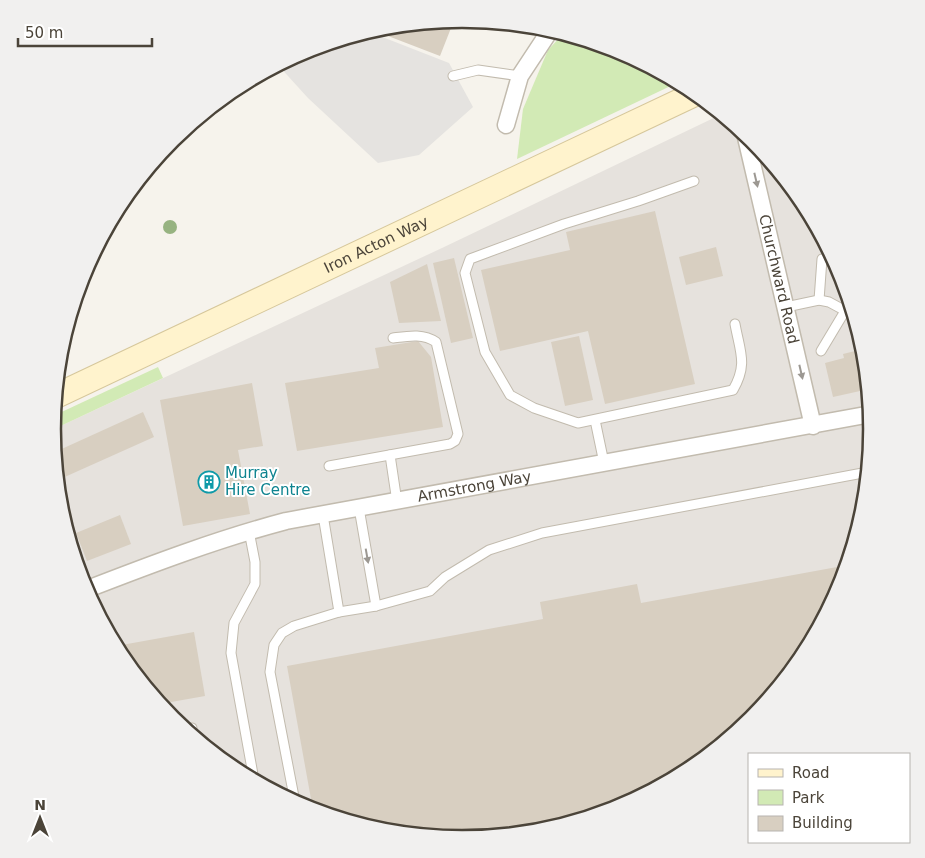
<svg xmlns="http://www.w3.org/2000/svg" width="925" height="858" font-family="'DejaVu Sans',sans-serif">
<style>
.industrial{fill:#e6e2dd}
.green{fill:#d2eab5}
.parking{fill:#e5e3e0}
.building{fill:#d8cfc1}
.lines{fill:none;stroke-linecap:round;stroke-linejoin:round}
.service-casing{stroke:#c2bbae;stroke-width:11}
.minor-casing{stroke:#c2bbae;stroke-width:19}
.secondary-casing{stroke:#d6c79b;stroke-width:26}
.service{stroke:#fff;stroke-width:9}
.minor{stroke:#fff;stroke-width:16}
.secondary{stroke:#fff3cd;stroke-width:24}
.tree{fill:#97b381}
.oneway{fill:#9c9892}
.labels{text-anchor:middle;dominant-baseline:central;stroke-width:4;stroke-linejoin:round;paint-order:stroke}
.street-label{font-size:15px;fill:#4b4439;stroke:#fff}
.culture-label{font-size:15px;fill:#0d838f;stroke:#fff;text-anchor:start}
.rim{fill:none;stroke:#4b4439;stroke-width:2.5}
</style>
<rect width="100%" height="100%" fill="#f6f3ec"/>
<polygon class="industrial" points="722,114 753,139 804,201 842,272 865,349 873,429 865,509 841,586 803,657 752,719 690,770 619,808 542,831 462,839 382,831 305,808 234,770 172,719 121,657 83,586 60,509 52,430 442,248"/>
<g class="green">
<polygon points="564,33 620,50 679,82 517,159 523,109 548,50"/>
<polygon points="158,367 163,378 52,430 53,416"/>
</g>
<polygon class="parking" points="367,31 449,63 473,107 419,155 378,163 308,98 278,65 306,50"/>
<g class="building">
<polygon points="450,20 448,25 451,28 440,56 388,36 392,26"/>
<polygon points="655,211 695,384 605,404 588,331 500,351 481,270 570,250 566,232"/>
<polygon points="716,247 723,276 686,285 679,257"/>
<polygon points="454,258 473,338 451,343 433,263"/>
<polygon points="427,264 441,321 399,323 390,282"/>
<polygon points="579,336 593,400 565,406 551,342"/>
<polygon points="418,341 431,357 443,427 297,451 285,383 379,368 375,348"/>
<polygon points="859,350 860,355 865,354 869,389 833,397 825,363 844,358 843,354"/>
<polygon points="252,383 263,446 238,450 250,514 183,526 160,400"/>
<polygon points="143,412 154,437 58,480 55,452"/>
<polygon points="120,515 131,544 87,561 76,533"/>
<polygon points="848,565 841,586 803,657 752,719 690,770 619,808 542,831 462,839 382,831 313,810 287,666 543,619 540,602 637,584 641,603"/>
<polygon points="194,632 205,696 160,704 121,657 116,646"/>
</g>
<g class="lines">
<g class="service-casing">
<g id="service">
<polyline points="453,76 478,70 520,76"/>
<path d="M694 181 638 201 564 224 470 259 465 273 485 352 510 395 534 408 578 423 733 390C748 364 740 352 735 324"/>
<polyline points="819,300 822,259"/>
<polyline points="786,307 819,300 829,302 855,316"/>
<polyline points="821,351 845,311"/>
<polyline points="595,420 604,463"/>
<polyline points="390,455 397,502"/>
<path d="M329 466 450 444 455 441 458 434 436 342C423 333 408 336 393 338"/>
<polyline points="359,508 376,606"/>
<polyline points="323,515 339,612"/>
<polyline points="249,531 255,562 255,584 234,623 231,653 254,780"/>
<polyline points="185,729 192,728"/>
<polyline points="295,802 270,672 274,645 282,633 294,626 339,612 376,606 430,591 445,577 489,550 542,533 868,472"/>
</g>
</g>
<g class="minor-casing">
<g id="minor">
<polyline points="506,125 520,76 551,29"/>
<path id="s1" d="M745 133 813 426"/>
<path id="s2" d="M85 590C152 564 218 539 286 521L871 414"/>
</g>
</g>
<g class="secondary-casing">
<g id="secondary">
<path id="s3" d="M56 396 697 93"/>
</g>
</g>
<use href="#service" class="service"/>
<use href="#minor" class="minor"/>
<use href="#secondary" class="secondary"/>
</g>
<circle class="tree" cx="170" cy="227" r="7"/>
<defs><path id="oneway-solid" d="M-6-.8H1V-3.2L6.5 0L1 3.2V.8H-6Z" transform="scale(1.25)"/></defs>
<g class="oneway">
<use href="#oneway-solid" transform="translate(756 180) rotate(77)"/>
<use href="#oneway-solid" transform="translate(801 372) rotate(77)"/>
<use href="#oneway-solid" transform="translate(367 556) rotate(80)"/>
</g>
<defs>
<g id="building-ring" transform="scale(1.125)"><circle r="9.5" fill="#fff" stroke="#0f9aa8" stroke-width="1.5"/><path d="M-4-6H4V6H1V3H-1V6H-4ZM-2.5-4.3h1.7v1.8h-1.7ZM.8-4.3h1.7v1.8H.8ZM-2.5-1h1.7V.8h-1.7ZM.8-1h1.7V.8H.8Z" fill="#0f9aa8"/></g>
</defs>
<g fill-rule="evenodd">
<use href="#building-ring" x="209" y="482"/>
</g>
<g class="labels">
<g class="street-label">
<text stroke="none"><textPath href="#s3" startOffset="354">Iron Acton Way</textPath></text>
<text stroke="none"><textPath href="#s1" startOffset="150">Churchward Road</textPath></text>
<text stroke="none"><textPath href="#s2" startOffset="404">Armstrong Way</textPath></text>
</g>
<g class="culture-label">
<text x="225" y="473">Murray<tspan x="225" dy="17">Hire Centre</tspan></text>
</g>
</g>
<path d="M0 0H925V858H0ZM61 429a401 401 0 1 1 802 0a401 401 0 1 1-802 0Z" fill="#f1f0ef" fill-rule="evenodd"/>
<path class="rim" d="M61 429a401 401 0 1 1 802 0a401 401 0 1 1-802 0Z"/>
<rect x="748" y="753" width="162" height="90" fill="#ffffff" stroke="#b7b4b0"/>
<rect x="758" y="769" width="25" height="8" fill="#fff3cd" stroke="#b7b4b0"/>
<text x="792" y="778" font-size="15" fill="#4b4439">Road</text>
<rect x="758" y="790" width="25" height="15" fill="#d2eab5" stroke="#b7b4b0"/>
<text x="792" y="803" font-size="15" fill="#4b4439">Park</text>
<rect x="758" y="816" width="25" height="15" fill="#d8cfc1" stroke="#b7b4b0"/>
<text x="792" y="828" font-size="15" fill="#4b4439">Building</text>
<g transform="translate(40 818)" stroke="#ffffff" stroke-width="4" paint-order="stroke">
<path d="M0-4L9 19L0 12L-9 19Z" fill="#4b4439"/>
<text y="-8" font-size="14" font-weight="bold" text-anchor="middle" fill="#4b4439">N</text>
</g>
<path d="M18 38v8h134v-8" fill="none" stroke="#4b4439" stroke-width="2.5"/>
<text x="25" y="38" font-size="15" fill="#4b4439" stroke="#ffffff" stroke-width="4" paint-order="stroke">50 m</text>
</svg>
